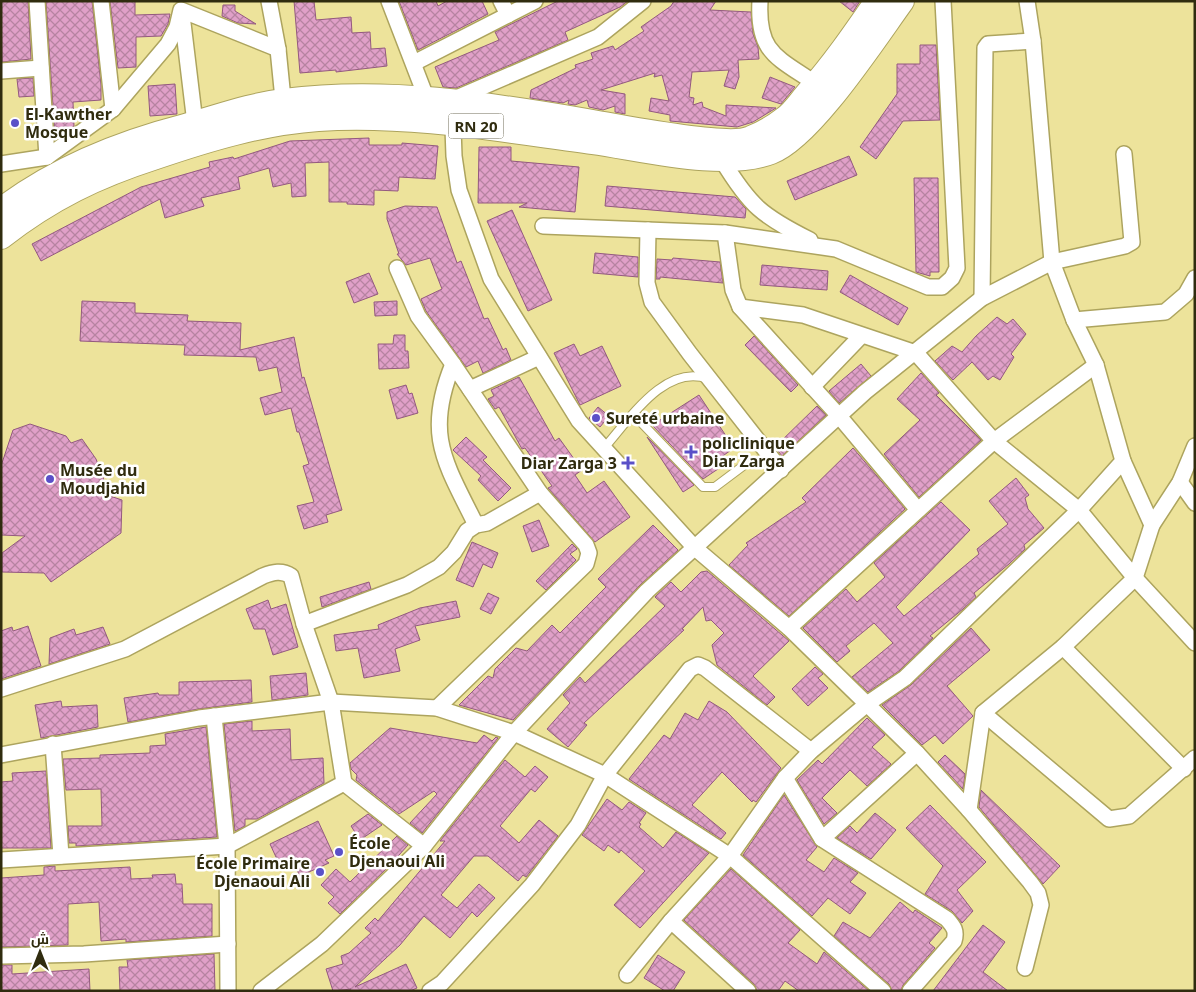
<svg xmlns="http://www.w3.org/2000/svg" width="1196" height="992" font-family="'Noto Sans',Cairo,sans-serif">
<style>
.building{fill:url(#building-cross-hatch);stroke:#93597f}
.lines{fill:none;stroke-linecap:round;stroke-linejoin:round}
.lane-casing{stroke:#ada45e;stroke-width:10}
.street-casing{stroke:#ada45e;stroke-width:18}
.primary-casing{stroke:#ada45e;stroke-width:26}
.lane{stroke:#fff;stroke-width:8}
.street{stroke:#fff;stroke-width:15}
.primary{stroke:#fff;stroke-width:24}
.poi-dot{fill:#5a50c8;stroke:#fff;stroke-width:2}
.labels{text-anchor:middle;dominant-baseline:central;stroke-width:5;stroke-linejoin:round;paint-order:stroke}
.shield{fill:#fff;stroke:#6e6b57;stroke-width:1}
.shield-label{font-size:15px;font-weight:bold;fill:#302c0f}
.poi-label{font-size:16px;font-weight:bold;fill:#302c0f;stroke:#fff;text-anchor:start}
</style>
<defs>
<pattern id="building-cross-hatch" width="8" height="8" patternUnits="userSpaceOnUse" patternTransform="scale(1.25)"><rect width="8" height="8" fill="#e0a0c8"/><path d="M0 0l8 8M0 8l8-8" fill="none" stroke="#b683a1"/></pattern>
</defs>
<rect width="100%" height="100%" fill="#ede39b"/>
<g class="building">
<polygon points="1,1 28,1 31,59 2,62"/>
<polygon points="46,1 92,1 101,85 101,100 73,102 74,126 60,136 55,136"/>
<polygon points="110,1 135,1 135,15 170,14 168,24 161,36 136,37 136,67 118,68"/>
<polygon points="294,1 314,1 316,20 351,17 352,33 370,32 371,49 385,48 387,66 336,72 336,70 300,73"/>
<polygon points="399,1 436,1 438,6 447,1 482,1 488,14 418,50"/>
<polygon points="558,1 628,1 620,7 565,32 568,40 456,88 443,87 435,67 499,40 495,32"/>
<polygon points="674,1 716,1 710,10 751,12 753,34 758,47 759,59 738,60 739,77 735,89 724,86 729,70 692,72 689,97 694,98 693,105 702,102 703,107 726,116 726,105 776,108 753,122 737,127 670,121 670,115 649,111 651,98 669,101 662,75 654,77 655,73 601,90 625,94 625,114 615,112 615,106 603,110 589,107 587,100 575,105 568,104 569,100 563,103 530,98 531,90 576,68 575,65 593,59 591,53 613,46 615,50 644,31 641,27 671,6"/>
<polygon points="839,1 860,1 853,12"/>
<polygon points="223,5 235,5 235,11 256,24 238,23 222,16"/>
<polygon points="920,45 936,45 940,120 903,121 876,159 860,147 897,94 897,64 920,64"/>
<polygon points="770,77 795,87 781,104 762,98"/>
<polygon points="33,78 34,96 19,97 17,79"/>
<polygon points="175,84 177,114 150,116 148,86"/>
<polygon points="369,138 369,145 402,145 402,143 438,146 435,179 399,177 398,191 374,190 374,205 347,204 347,202 329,202 329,162 305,163 306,196 292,197 291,183 273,187 269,168 238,177 240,189 201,198 204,206 165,218 160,199 41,261 32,244 141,187 210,167 209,162 233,157 234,159 290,141"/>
<polygon points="479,147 511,147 511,161 579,167 575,212 519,207 527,203 478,203"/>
<polygon points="849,156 857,175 795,200 787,181"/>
<polygon points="914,178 938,178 939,272 930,272 930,276 916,272"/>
<polygon points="607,186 735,197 746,209 745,218 605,206"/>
<polygon points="405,206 437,207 457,263 461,261 484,319 488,318 503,350 506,348 511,360 483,373 478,361 466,367 426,311 421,299 442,289 430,258 406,265 397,254 399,254 387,219 387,212"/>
<polygon points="512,210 552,300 528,311 487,221"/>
<polygon points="595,253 638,257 638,277 593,273"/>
<polygon points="673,258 720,262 723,283 660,277 660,279 656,279 657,259 672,260"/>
<polygon points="762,265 828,271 827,290 760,285"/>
<polygon points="369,273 378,294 354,303 346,282"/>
<polygon points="850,275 908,308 898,325 840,292"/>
<polygon points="82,301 135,303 135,313 188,315 187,321 241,323 240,350 294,337 302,378 304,377 342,510 326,515 328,522 304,529 297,506 314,502 303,466 309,464 299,432 297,432 291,408 265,415 260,398 282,392 277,367 259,371 256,357 184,355 185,345 80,341"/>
<polygon points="397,301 397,315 375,316 374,302"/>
<polygon points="997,317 1007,324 1013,319 1026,334 1011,354 1014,357 1000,380 993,376 988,380 972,362 953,380 935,361 952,346 962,352 976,336"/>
<polygon points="394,335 405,335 405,351 408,351 409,368 379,369 378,344 393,344"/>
<polygon points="754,336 798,385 791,392 745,345"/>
<polygon points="574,344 580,356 602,346 621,386 580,405 554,353"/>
<polygon points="861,364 871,376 839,403 829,391"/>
<polygon points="921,373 939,393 936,395 981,440 919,497 884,454 920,420 897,399"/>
<polygon points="519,377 555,441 559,438 582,470 575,475 587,493 604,481 630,517 595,542 548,488 552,486 525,448 522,449 499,407 495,409 488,399 494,396 491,390"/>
<polygon points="406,385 409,394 412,393 418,413 397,419 389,390"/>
<polygon points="699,395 734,448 717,460 721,467 703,479 652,425"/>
<polygon points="817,406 826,415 782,456 775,447"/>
<polygon points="598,407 609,416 600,427 589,418"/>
<polygon points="30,424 66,436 71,443 82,439 96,459 110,496 122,500 121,533 51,582 44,573 2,572 2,553 25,536 1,535 1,466 13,430"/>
<polygon points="466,437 487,457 483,460 511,488 498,501 478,480 481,476 453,450"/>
<polygon points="647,437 694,485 683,492"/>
<polygon points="853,448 905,509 789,616 729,565 748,545 746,543 806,502 802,498"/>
<polygon points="1016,478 1029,495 1025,498 1028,509 1044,528 1024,545 1025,549 1009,564 974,593 976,597 963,609 930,636 933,638 899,671 868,692 852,677 893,643 874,623 846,646 850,651 837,662 803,628 846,589 857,602 885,577 874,563 941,502 970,530 896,607 904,616 979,554 977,549 1008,524 989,501"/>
<polygon points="539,520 549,546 532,552 523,526"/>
<polygon points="653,525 678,550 640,585 513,720 459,705 488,676 493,678 495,669 516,648 527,651 552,625 560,633 606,587 598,579"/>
<polygon points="472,542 498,553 492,568 483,564 473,587 456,580"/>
<polygon points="572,544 577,549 570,554 576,560 546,590 536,581"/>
<polygon points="707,571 789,641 753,676 775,697 767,705 717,665 712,645 724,633 711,620 706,621 703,607 682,629 684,630 584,723 587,725 568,747 547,729 570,703 563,695 580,677 585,683 665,606 655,597 671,582 681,592 701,572"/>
<polygon points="369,582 371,589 322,607 320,597"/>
<polygon points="488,593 499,598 491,614 480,609"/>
<polygon points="268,600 271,609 286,604 298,647 273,655 265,629 254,629 246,609"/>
<polygon points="456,601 460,617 415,626 420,640 395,649 400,671 364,678 358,648 336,651 334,635 379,629 378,625 420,608"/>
<polygon points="28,626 41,666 1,679 1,631 12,627 13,631"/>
<polygon points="103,627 110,644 49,664 50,638 74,629 76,635"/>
<polygon points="971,628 990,650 947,686 973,716 943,744 935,735 922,745 882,705 911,685"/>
<polygon points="815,667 823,674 818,678 828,688 808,706 792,689"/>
<polygon points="306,673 308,695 272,700 270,676"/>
<polygon points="251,680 252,702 198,709 128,722 124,698 158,693 159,695 179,695 179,682"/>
<polygon points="61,701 62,707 97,705 98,727 41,738 35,705"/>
<polygon points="709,701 727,712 781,768 756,802 753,800 752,802 722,772 692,805 726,833 721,839 629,779 664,735 670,739 685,713 698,720"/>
<polygon points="867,718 885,735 872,747 891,764 867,786 850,770 822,798 837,813 824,824 797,780 818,760 822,764"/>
<polygon points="252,721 252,731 290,729 291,760 323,758 324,783 257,819 245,819 245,826 235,831 224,724"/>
<polygon points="206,727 217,837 76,846 76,843 69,843 68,826 102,826 101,789 66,790 63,759 100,758 100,755 150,753 150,746 166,745 165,734"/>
<polygon points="390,728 477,743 484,735 492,741 496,737 498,738 422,833 410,823 437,794 434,791 399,814 356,780 357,775 351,769 350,763"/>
<polygon points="945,755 965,774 963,789 938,762"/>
<polygon points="505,760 525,777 535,766 548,777 535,792 531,789 500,826 519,843 539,820 558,836 526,877 523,875 518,881 488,856 474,856 441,895 457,908 479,884 495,898 477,917 472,912 450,938 424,916 400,945 355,987 406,964 417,988 410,991 347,991 351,989 333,991 326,969 343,964 341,956 349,953 371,933 365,928 375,918 378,921 445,841 440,841"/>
<polygon points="46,771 51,848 1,848 1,782 13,781 12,773"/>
<polygon points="981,790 1060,866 1043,884 979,807"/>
<polygon points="784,795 817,847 806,860 824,872 834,858 858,873 850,882 866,893 850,914 828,898 812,916 743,855"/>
<polygon points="607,799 622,810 629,802 646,813 639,823 641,824 639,827 663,848 676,832 709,853 640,928 614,905 645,871 621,850 619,853 608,845 604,851 582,835"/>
<polygon points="930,805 986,862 957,890 973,911 962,923 952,911 925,894 943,866 906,828"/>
<polygon points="875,813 896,830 871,859 837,838 850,826 857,833"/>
<polygon points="368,814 382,825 360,840 351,826"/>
<polygon points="318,821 334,856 325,860 329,863 300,876 293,863 281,868 270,844"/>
<polygon points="397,836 408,845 390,865 340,914 328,903 334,897 321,885 336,869 350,882"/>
<polygon points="55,866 55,871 130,867 131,879 153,878 152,875 175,874 176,884 182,884 183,904 212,904 212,936 126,942 126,939 101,941 99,902 68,904 68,945 1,947 1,878 44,875 44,867"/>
<polygon points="731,869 800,930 788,943 817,964 824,952 869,991 799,991 785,981 778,991 757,991 754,984 684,920"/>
<polygon points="900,902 913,913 915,910 942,928 929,943 935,948 903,985 901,991 892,991 889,984 834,936 843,922 870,938"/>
<polygon points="983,925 1005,942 983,972 1008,991 933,991"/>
<polygon points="214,954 215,991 120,991 119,967 128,967 127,960"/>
<polygon points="658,955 685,972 673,991 665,991 644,978"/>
<polygon points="1,965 12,965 12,974 89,969 90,991 1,991"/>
</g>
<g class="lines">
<g class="lane-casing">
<g id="lane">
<polyline points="634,415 703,487 715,487 743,466"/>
<path d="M604 448C629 420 665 363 708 379"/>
</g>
</g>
<g class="street-casing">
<g id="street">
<polyline points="37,1 47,157"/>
<polyline points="101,1 113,109"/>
<polyline points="269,1 278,49 284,109"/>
<polyline points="389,1 426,97"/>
<polyline points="501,1 508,15"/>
<polyline points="643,1 598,37 452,100 454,156 459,190 491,279 579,421 695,548 789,628 917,753 969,810 1030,882 1038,893 1041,905 1025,968"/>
<path d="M760 1C757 53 777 57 816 84"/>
<polyline points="182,15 195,123"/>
<polyline points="414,63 535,1"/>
<polyline points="1,71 41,68"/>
<path d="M722 160C750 206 762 216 810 240"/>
<polyline points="1,164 47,157 113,109 168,44 177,27 181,10 278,49"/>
<polyline points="543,226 725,233 836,249 928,287 942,287 952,278 957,268 943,1"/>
<polyline points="648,230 647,283 652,302 690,354 781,470"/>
<polyline points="725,233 733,290 740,307 839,416 918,510"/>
<polyline points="397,268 418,316 453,364"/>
<polyline points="982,298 985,48 988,44 1033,41"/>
<polyline points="740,307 803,315 916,353 994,441 1079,510 1135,578 1195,643"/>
<polyline points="1074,320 1165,312 1186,294 1195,278"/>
<polyline points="812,387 861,336"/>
<polyline points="470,389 539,357"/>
<polyline points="1195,446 1180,482 1152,525 1135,578 1063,647 983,713 1109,819 1129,816 1195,758"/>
<polyline points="1123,461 1152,525"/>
<polyline points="1180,482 1195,503"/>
<polyline points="304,624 407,585 439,567 454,552 467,531 476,525 487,523 540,493"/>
<polyline points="789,628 994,441 1096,365"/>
<polyline points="1063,647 1184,769"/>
<path d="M1 689 125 649 263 576C273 572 282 570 291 576L304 624 331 702 344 783 227 846 1 860"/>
<path d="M437 708 586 564 589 553 586 545 540 493 453 364C424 435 445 462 476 525"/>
<polyline points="214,716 227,846 228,991"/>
<polyline points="53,744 61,856"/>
<polyline points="1,755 199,718 331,702 437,708 514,733 605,775 730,856 883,991"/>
<path d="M785 778 822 839 947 919C954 927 957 931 954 941L910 991"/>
<polyline points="344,783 424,846"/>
<polyline points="969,810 983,713"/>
<polyline points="822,839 917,753"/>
<polyline points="671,921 748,991"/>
<polyline points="1,956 84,954 228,944"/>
<polyline points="627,975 671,921 730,856 785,778 811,751 867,704 905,678 1079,510 1123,461 1096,365 1074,320 1052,262 1033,41 1027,1"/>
<polyline points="261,991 322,944 424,846 514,733 647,591 865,392 982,298 1052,262 1125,246 1132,242 1124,154"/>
<polyline points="430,991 442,983 532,885 578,825 605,775 690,669 698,665 705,668 811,751"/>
</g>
</g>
<g class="primary-casing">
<g id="primary">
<path d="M1 210C56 168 119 143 185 126 218 117 250 105 284 101 386 88 487 104 587 121 617 126 728 149 751 138 761 134 775 126 784 119 793 113 800 102 807 94 833 65 855 33 877 1"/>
<path d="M1 237C51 198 97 176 156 157 209 139 262 123 318 119 409 113 502 130 593 142 643 149 725 170 771 152 811 137 875 38 902 1"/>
</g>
</g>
<use href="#lane" class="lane"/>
<use href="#street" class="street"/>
<use href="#primary" class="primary"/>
</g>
<g class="poi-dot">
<circle cx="15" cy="123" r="5"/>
<circle cx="596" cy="418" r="5"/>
<path d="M688.5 444.5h5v5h5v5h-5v5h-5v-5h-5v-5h5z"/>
<path d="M625.5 455.5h5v5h5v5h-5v5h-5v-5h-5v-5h5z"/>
<circle cx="50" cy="479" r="5"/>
<circle cx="339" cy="852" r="5"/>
<circle cx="320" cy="872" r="5"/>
</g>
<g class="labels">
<rect class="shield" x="448.5" y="113.5" width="55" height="25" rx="4"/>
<g class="shield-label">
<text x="476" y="126">RN 20</text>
</g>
<g class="poi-label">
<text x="25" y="114">El-Kawther<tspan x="25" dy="18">Mosque</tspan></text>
<text x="606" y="418">Sureté urbaine</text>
<text x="702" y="443">policlinique<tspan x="702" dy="18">Diar Zarga</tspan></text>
<text x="617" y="463" text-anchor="end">Diar Zarga 3</text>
<text x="60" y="470">Musée du<tspan x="60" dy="18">Moudjahid</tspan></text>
<text x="349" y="843">École<tspan x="349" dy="18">Djenaoui Ali</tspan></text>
<text x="310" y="863" text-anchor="end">École Primaire<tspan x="310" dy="18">Djenaoui Ali</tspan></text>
</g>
</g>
<rect width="1196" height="992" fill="none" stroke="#302c0f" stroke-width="5"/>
<g transform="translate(40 952)" stroke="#ffffff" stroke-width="4" paint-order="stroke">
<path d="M0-4L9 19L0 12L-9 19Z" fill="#302c0f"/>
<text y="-8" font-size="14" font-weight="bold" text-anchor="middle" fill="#302c0f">ش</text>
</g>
</svg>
